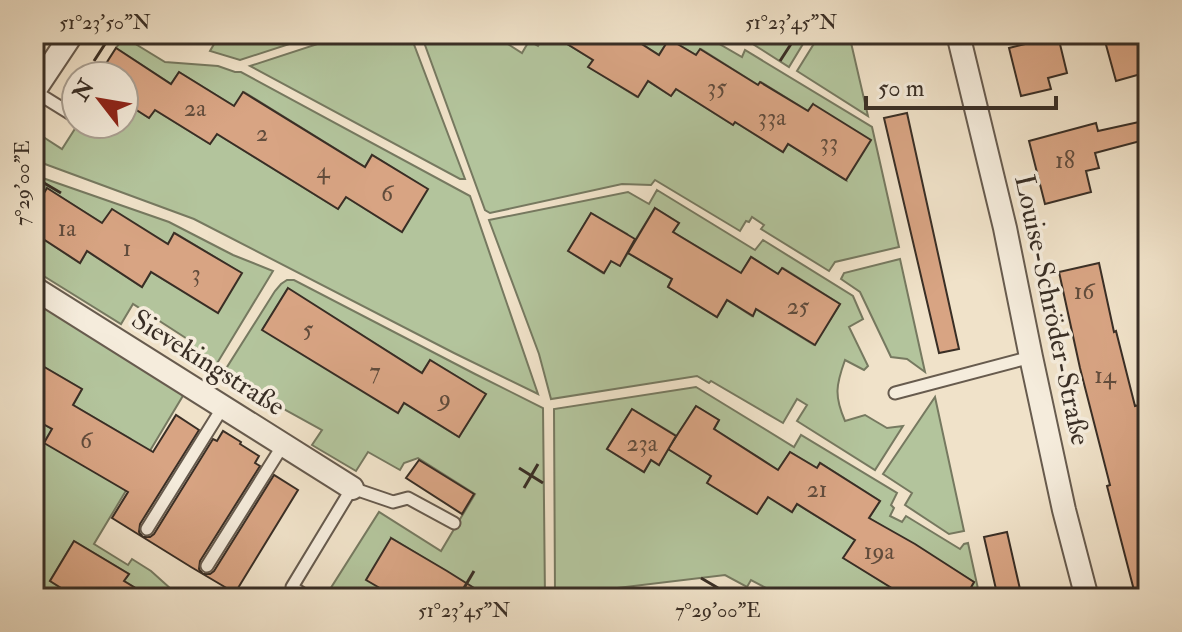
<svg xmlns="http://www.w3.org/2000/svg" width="1182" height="632" font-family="'IM FELL Double Pica',serif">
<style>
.green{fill:#b3c49c;stroke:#767960;stroke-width:2;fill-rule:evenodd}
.building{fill:#d8a483;stroke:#392e25;stroke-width:2}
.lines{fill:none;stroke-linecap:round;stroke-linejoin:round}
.service-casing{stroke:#675b4e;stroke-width:15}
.minor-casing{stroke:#675b4e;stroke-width:26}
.service{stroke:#f5ecdc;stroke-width:11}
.minor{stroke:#f5ecdc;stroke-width:22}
.ticks{fill:none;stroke:#392e25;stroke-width:3}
.labels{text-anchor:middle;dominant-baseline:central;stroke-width:7;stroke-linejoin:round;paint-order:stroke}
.number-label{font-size:24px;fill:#614c3c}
.street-label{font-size:28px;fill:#392e25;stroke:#f5ecdc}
.neatline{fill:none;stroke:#392e25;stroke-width:3}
.ticks-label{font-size:20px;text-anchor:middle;fill:#392e25}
</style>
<rect width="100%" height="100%" fill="#f0e2c9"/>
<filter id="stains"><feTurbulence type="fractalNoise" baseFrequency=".0025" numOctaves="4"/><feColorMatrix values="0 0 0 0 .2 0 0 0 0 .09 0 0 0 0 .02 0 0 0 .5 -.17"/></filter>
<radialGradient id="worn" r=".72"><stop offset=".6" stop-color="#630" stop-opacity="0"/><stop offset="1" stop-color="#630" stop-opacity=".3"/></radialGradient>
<g class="green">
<polygon points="220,34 320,34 240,60 210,51"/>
<polygon points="348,34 410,34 465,179 460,179 250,66"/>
<polygon points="421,34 492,34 522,53 529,41 538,46 545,34 551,34 593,60 589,67 637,97 648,81 671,96 676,89 733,125 735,122 783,152 788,144 846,180 813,104 808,111 761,82 758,85 701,49 696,55 669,39 659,55 626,34 702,34 742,57 745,50 872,127 899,247 835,262 829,271 761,229 764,225 752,217 749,222 746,221 740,231 655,180 651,185 622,184 490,213 485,210"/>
<polygon points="737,34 809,34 789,67"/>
<polygon points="820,34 849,34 868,116 797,71"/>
<polygon points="124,37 165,62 218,66 235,72 241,72 470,196 538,394 454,353 194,219 34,160 34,131 62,149 78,124 124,124 124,102 149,118 155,110 210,144 217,134 338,209 346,197 401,231 427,189 372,155 365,167 244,92 234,106 179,72 171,84 116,48"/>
<polygon points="34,175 169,222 233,255 273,271 213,370 186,355 192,342 133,304 121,324 34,270 34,233 80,263 87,251 142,287 151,272 218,312 241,273 175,233 168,244 102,223 48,189 34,210"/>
<path d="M657 190 755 250 763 240 853 296 863 319 849 327 868 366 864 370 845 360C836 385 834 396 845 421L865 415 887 428 903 426 875 470 797 421 807 405 797 399 783 423 711 381 709 383 697 376 551 399 539 354 489 220 628 192 649 204ZM655 208 679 223 673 232 741 274 751 257 778 274 783 268 840 304 814 345 756 309 752 316 727 300 717 317 668 287 672 279 628 253 620 266 611 261 603 273 569 251 591 213 627 234 626 237 634 242Z"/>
<polygon points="900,259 925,372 907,359 891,357 860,292 841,279 844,273"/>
<path d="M287 280H294L475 374 543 408 545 598H490L391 538 397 598H334L327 594 379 512 441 551 475 494 418 458 404 463 400 470 368 452 356 471 312 445 322 430 222 375 275 291 281 284ZM288 289 422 373 430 360 485 394 459 437 404 403 263 329Z"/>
<polygon points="34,298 184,394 94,544 128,565 132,559 151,571 181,598 152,598 124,581 129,574 74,541 50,581 77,598 34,598 34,419 52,429 44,443 129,438 73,405 82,389 34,361"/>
<polygon points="696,387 794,447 801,435 897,493 891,505 894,508 890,516 902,522 906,516 960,549 964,544 968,543 980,598 965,598 974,582 869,518 880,501 820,463 817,468 790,452 778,470 714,429 719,420 696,406 677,436 632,409 607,449 644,472 651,460 659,465 668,449 711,476 708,483 757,514 768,497 792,512 797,504 855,540 844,558 908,598 785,598 751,580 747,587 725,575 559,595 555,593 554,409"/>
<polygon points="935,397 964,531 949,534 905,505 912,493 883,474"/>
<polygon points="695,588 730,588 746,598 600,598"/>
</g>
<g class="building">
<polygon points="551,34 626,34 659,55 669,39 696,55 700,49 758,85 760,82 808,111 813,104 871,140 846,180 788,144 783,152 735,122 733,125 676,89 671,96 648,81 638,97 588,67 593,60"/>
<polygon points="1103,34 1148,34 1148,72 1116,81"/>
<polygon points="1058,36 1067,73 1048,78 1051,89 1021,96 1009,48"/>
<polygon points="116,48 171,84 179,72 234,106 243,92 365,167 372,155 428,189 402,232 346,197 338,209 217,134 210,144 155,110 149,118 124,102 124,76 98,76"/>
<polygon points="907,113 959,349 939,353 884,118"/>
<polygon points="1148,120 1148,139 1095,153 1099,168 1086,171 1091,192 1045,204 1029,141 1096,123 1098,131"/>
<polygon points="47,188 102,223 112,209 168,244 174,233 242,273 218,313 151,272 142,287 87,251 80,263 34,233 34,210"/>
<polygon points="655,208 679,223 673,232 741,273 751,257 778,274 782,268 840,304 815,345 756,309 753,316 727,300 717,317 668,287 672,279 628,253"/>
<polygon points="591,213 635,239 620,266 611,261 604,273 568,251"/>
<polygon points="1099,263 1114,332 1116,331 1135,406 1148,403 1148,598 1136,598 1107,486 1110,485 1080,368 1059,272"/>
<polygon points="288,288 422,373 430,360 486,394 459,437 404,403 398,413 262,330"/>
<polygon points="34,361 82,389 73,405 153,452 176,415 199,430 140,524 139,532 143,537 150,537 154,534 213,439 217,441 223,431 241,442 240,444 259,456 255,463 260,466 200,561 199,569 203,574 210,574 214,571 274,475 298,490 235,593 191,567 112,518 128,492 44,443 52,429 34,419"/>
<polygon points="696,406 719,420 714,429 778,470 790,452 817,468 820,463 880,501 869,518 915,544 974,582 965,598 908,598 843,558 855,540 797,504 792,512 768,497 757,514 707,483 711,476 668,449"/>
<polygon points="632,409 676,436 659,465 651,460 644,472 607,449"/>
<polygon points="419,460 474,494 462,514 406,478"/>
<polygon points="1007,532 1022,598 998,598 984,537"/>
<polygon points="391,538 447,571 490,598 397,598 366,580"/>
<polygon points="74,541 129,574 124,581 152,598 77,598 50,581"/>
</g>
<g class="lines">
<g class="service-casing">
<g id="service">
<polyline points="208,34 212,36"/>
<polyline points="34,91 76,117"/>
<polyline points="895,393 1031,357"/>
<polyline points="147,529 223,407"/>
<polyline points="207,566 283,445"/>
<polyline points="309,598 292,587 352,488 393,502 408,498 454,523"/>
</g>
</g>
<g class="minor-casing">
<g id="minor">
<polyline points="958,34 1005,228 1031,357 1064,510 1087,598"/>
<polyline points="34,91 72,34"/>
<polyline points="34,288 352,488"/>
</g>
</g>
<use href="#service" class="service"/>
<use href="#minor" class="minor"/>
</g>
<path class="ticks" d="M94 61 105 44M780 61 791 44M44 183 61 193M519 468 543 483M524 488 538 464M701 578 718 588M464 588 474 571"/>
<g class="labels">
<g class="number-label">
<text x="717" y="87">35</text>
<text x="195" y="108">2a</text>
<text x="772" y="117">33a</text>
<text x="262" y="133">2</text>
<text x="829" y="142">33</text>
<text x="1065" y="160">18</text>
<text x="323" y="170">4</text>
<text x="387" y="193">6</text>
<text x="67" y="228">1a</text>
<text x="127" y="248">1</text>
<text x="196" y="273">3</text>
<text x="1084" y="291">16</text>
<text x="798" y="306">25</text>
<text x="308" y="329">5</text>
<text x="375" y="371">7</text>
<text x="1105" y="375">14</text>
<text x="445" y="398">9</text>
<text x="86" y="440">6</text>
<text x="642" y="443">23a</text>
<text x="817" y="489">21</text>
<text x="879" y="551">19a</text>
</g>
<g class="street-label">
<text transform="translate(1052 310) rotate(78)">Louise-Schröder-Straße</text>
<text transform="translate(208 363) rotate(32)">Sievekingstraße</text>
</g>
</g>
<rect width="1182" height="632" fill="none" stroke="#f0e2c9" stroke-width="88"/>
<g transform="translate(100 100) rotate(301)"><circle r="38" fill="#f5ecdc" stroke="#aaa093" stroke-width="2"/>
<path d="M0-6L14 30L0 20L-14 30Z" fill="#8f2418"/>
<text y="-12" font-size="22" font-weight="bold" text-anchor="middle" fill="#392e25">N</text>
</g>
<path d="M866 96v12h190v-12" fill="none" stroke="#392e25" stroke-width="4"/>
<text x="878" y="96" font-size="24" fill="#392e25" stroke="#f5ecdc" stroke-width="6" paint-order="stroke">50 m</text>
<rect x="44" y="44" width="1094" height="544" class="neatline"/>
<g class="ticks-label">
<text x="105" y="29">51°23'50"N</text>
<text x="791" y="29">51°23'45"N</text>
<text transform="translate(22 183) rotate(-90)" y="7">7°29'00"E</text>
<text x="464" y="617">51°23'45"N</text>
<text x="718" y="617">7°29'00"E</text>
</g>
<rect width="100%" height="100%" filter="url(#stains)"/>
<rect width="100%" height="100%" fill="url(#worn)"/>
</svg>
